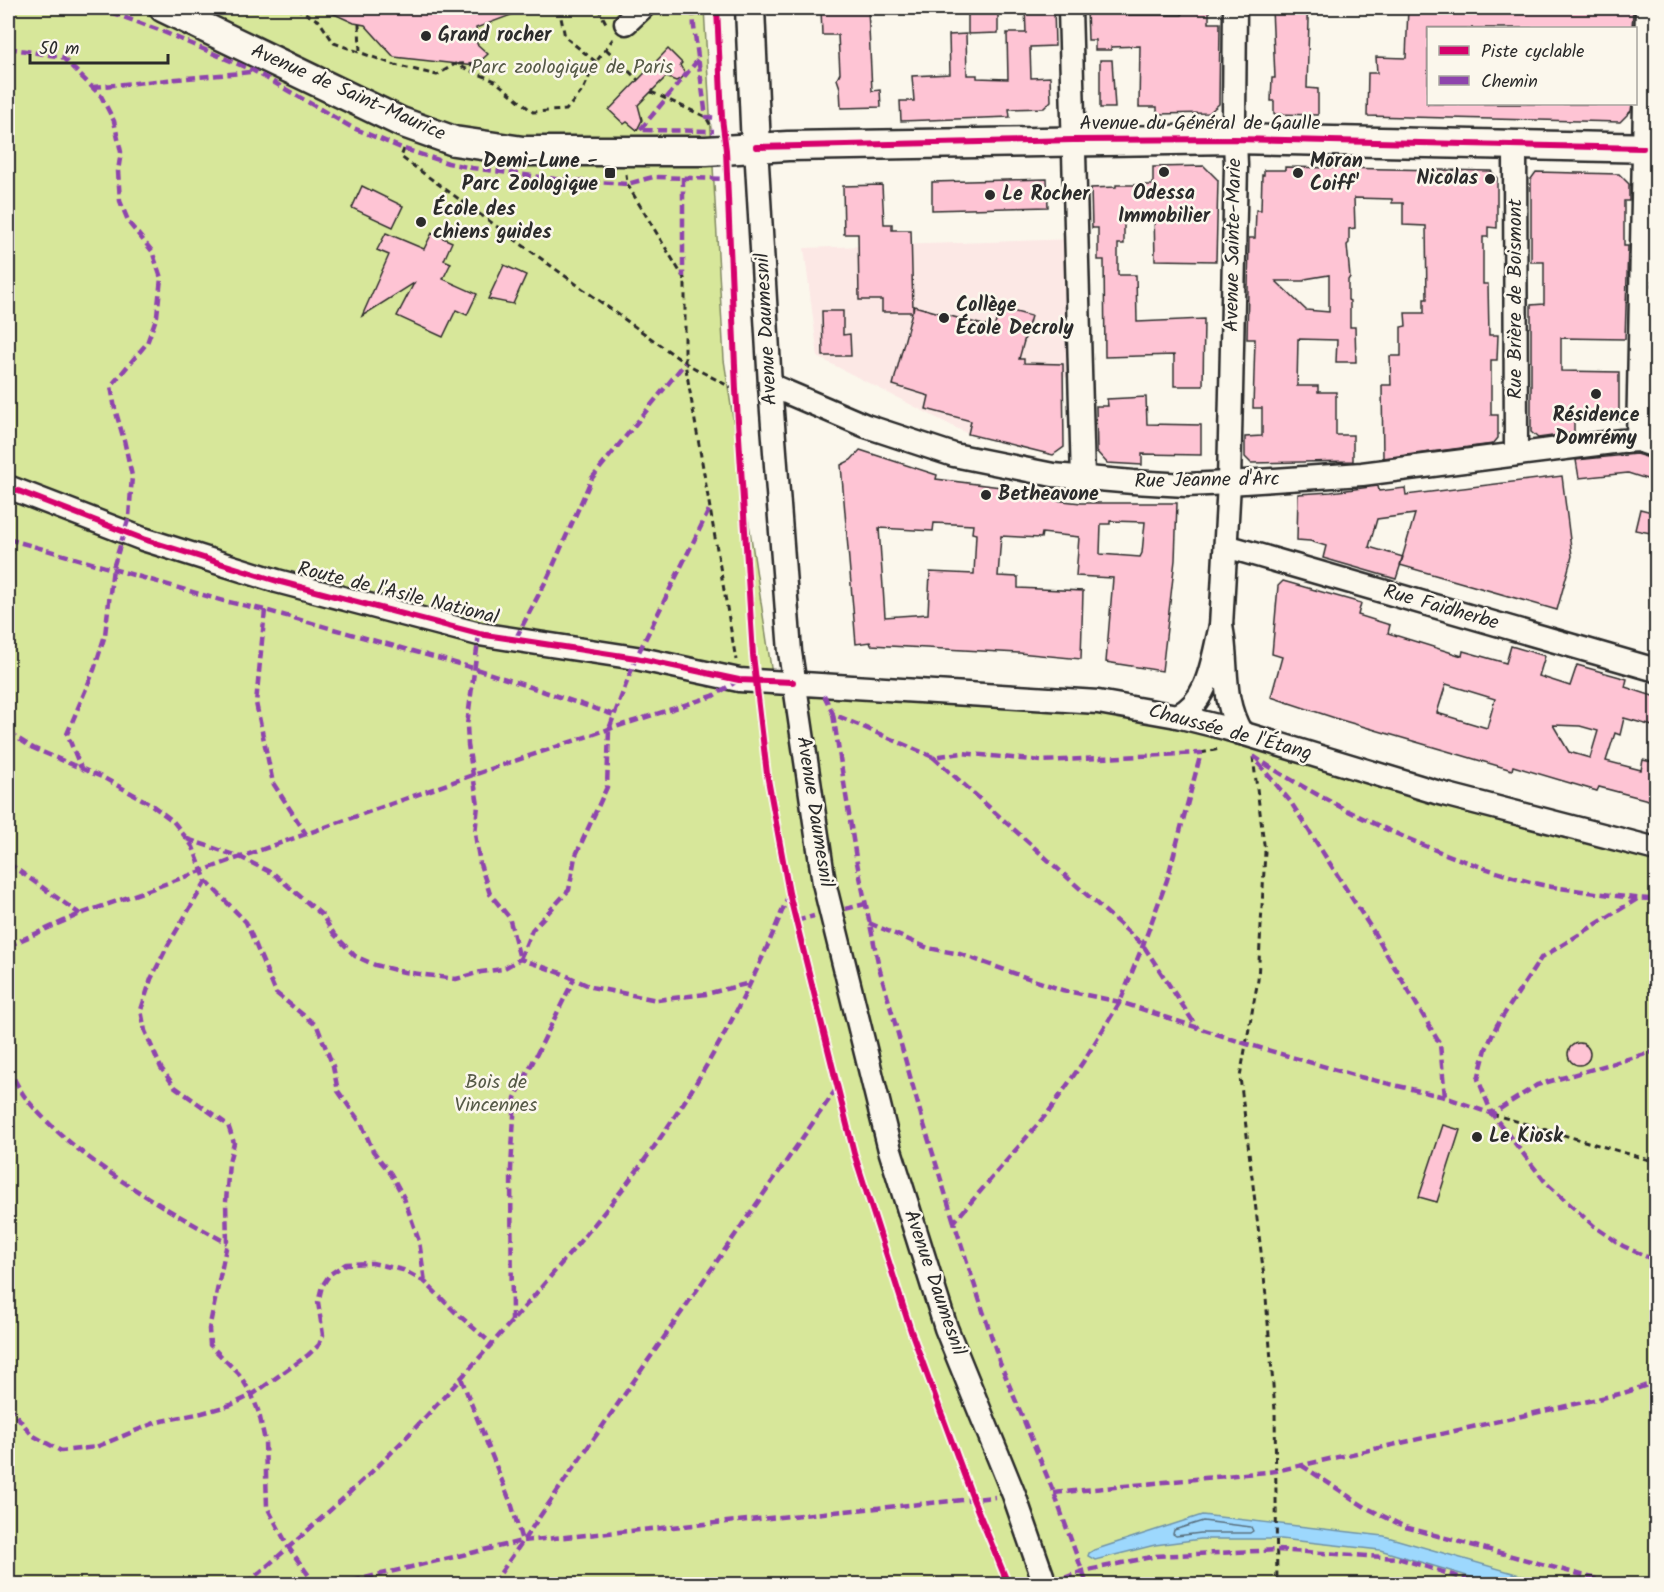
<svg xmlns="http://www.w3.org/2000/svg" width="1664" height="1592" font-family="Kalam,sans-serif">
<style>
.built{fill:#fce8e5}
.green{fill:#d7e79a;stroke:#818962;stroke-width:1.5}
.water{fill:#9dd8fd;stroke:#6f93a9;stroke-width:1.5}
.lines{fill:none;stroke-linecap:round;stroke-linejoin:round}
.shore{stroke:#59707f;stroke-width:1.5}
.building{fill:#fec4d4;stroke:#2b2b2b;stroke-width:1.5;fill-rule:evenodd}
.minor-casing{stroke:#2b2b2b;stroke-width:27}
.major-casing{stroke:#2b2b2b;stroke-width:33}
.path{stroke:#2b2b2b;stroke-width:3;stroke-dasharray:6 4.5;stroke-linecap:butt}
.minor{stroke:#fbf7ec;stroke-width:22}
.major{stroke:#fbf7ec;stroke-width:28}
.quiet{stroke:#8e44ad;stroke-width:4.5;stroke-dasharray:9 4.5;stroke-linecap:butt}
.cycleway-casing{stroke:#fbf7ec;stroke-width:10}
.cycleway{stroke:#d6006c;stroke-width:6}
.poi-dot{fill:#2b2b2b;stroke:#fbf7ec;stroke-width:2}
.labels{text-anchor:middle;dominant-baseline:central;stroke-width:5;stroke-linejoin:round;paint-order:stroke}
.poi-label{font-size:20px;font-weight:bold;fill:#2b2b2b;stroke:#fbf7ec;text-anchor:start}
.park-label{font-size:20px;fill:#565a47;stroke:#fbf7ec}
.street-label{font-size:20px;fill:#2b2b2b;stroke:#fbf7ec}
</style>
<rect width="100%" height="100%" fill="#fbf7ec"/>
<filter id="ink" filterUnits="userSpaceOnUse"><feTurbulence type="fractalNoise" baseFrequency=".0167" numOctaves="2"/><feDisplacementMap in="SourceGraphic" scale="12" xChannelSelector="R" yChannelSelector="G"/><feConvolveMatrix kernelMatrix="1 2 1 2 8 2 1 2 1" color-interpolation-filters="sRGB"/></filter>
<g filter="url(#ink)">
<polygon class="built" points="1074,239 1077,377 982,380 968,434 818,357 804,248"/>
<polygon class="green" points="8,8 704,8 724,360 775,694 1086,710 1142,718 1250,745 1250,748 1434,802 1656,860 1656,1584 8,1584"/>
<polygon class="water" points="1202,1515 1384,1536 1551,1584 1494,1584 1380,1550 1281,1539 1201,1539 1155,1545 1095,1560 1088,1556 1089,1553 1094,1550"/>
<g class="lines">
<polygon class="shore" points="1203,1521 1251,1527 1253,1531 1250,1533 1201,1533 1176,1536 1173,1534 1174,1530"/>
</g>
<g class="building">
<polygon points="321,8 527,8 527,9 476,28 477,44 488,54 475,66 394,57 365,25 354,23"/>
<polygon points="821,8 868,8 872,91 880,90 881,107 841,108 840,88 837,79 840,73 838,35 822,35"/>
<polygon points="968,8 998,8 998,33 968,34"/>
<polygon points="1025,8 1054,8 1055,46 1030,47 1031,78 1050,77 1051,101 1044,108 1009,109 1010,117 901,121 900,101 914,101 912,76 950,74 949,35 966,34 967,75 977,75 977,78 1008,79 1007,33 1026,33"/>
<polygon points="1087,8 1126,8 1126,15 1182,15 1182,8 1209,8 1209,23 1220,23 1219,104 1209,113 1157,114 1157,107 1139,107 1140,46 1111,47 1111,50 1095,50 1095,40 1088,40"/>
<polygon points="1272,8 1308,8 1307,20 1309,20 1307,88 1318,89 1318,115 1274,114 1274,101 1271,101 1272,78 1275,78"/>
<polygon points="1408,8 1616,8 1616,11 1633,12 1632,28 1428,28 1428,104 1632,104 1631,111 1620,122 1367,116 1368,73 1377,73 1376,57 1406,58"/>
<polygon points="668,49 682,63 680,65 685,74 682,78 676,81 666,77 638,105 642,120 637,130 627,122 624,124 609,110"/>
<polygon points="1100,60 1112,60 1115,108 1100,108"/>
<polygon points="1204,166 1218,180 1216,261 1155,260 1154,213 1124,214 1124,244 1118,244 1118,275 1136,275 1137,322 1204,319 1203,386 1174,386 1174,355 1105,357 1104,260 1098,260 1098,228 1092,228 1091,188 1116,187 1116,185 1153,185 1153,167"/>
<path d="M1285 167 1491 171 1497 178V228L1488 227V237H1483V284H1488L1489 335H1498L1497 360H1491V415H1498V438L1493 444 1383 458 1382 385H1391L1390 356H1401V327L1406 326 1405 313H1424V299H1427L1426 226 1403 225V203H1392V199L1354 198 1355 228 1349 229V243L1347 245 1350 277 1348 280V300L1350 301V327H1355L1356 362H1336L1337 340 1298 339 1297 386H1318V392H1336V435H1353V461L1251 463 1245 457V437L1262 436V408H1253L1255 339H1247L1249 238H1255L1256 210H1261L1262 175H1264V170H1285ZM1329 275V312L1306 310 1276 281H1304L1305 279Z"/>
<polygon points="1536,172 1619,174 1629,184 1629,201 1624,201 1624,246 1628,246 1625,339 1561,338 1561,371 1619,372 1619,420 1574,419 1574,433 1538,438 1531,432 1531,305 1544,304 1544,262 1531,262 1531,179"/>
<polygon points="1047,179 1048,207 932,210 932,182"/>
<polygon points="882,185 884,224 892,224 892,230 911,230 913,311 914,306 994,328 1000,308 1031,316 1019,359 1024,359 1024,363 1063,364 1064,447 1053,455 968,434 971,421 926,409 929,396 893,385 912,312 882,312 882,300 859,300 858,234 844,234 843,186"/>
<polygon points="362,186 403,206 393,227 352,208"/>
<polygon points="386,233 424,249 432,233 452,242 444,260 451,263 443,279 477,294 467,315 456,310 443,337 397,316 414,283 362,316 389,255 377,250"/>
<polygon points="504,265 526,275 513,304 488,299"/>
<polygon points="822,311 843,311 843,335 850,334 851,356 823,356"/>
<polygon points="1146,397 1147,424 1201,425 1201,455 1142,454 1142,465 1107,463 1097,452 1096,406 1108,406 1107,399"/>
<path d="M860 450 937 475 936 479 1001 487 1025 492V494L1055 497 1054 500 1081 503H1177L1175 560 1162 671 1106 662 1113 578 1076 576 1079 537 1042 533 1041 538 1001 536 998 576 1018 577V588L1083 591 1081 659 1019 653 871 645 870 642 856 644 841 465 851 460ZM1110 521 1145 522 1142 553 1140 557 1100 554 1101 524H1110ZM934 523 973 525 972 533 976 534 974 574 930 572 928 614 885 617 879 528 933 531Z"/>
<polygon points="1636,454 1656,460 1656,482 1628,473 1579,478 1576,460"/>
<polygon points="1562,476 1572,556 1557,610 1400,565 1415,514 1377,519 1369,547 1403,557 1396,579 1323,558 1326,546 1310,541 1297,540 1298,494 1331,492 1378,486 1379,491 1405,488 1406,495"/>
<polygon points="1640,509 1656,513 1656,534 1635,530"/>
<path d="M1283 581 1361 603 1358 615 1390 625 1388 633 1462 656 1463 651 1506 663 1511 646 1545 656 1539 676 1570 686 1577 665 1627 679 1625 687 1656 697V727L1624 718 1620 735 1615 733 1606 761 1641 770 1643 760 1656 763V802L1599 787 1597 791 1513 766 1512 770 1341 720 1271 697 1282 657 1272 654 1278 586ZM1446 684 1495 699 1487 728 1437 713ZM1553 725 1580 726 1598 731 1590 758 1569 752Z"/>
<circle cx="1579" cy="1054" r="11"/>
<polygon points="1443,1125 1460,1130 1437,1202 1419,1197"/>
</g>
<g class="lines">
<g class="minor-casing">
<g id="minor">
<polyline points="1070,8 1083,479"/>
<polyline points="626,23 642,8"/>
<polyline points="1515,145 1516,454"/>
<polyline points="756,147 770,385 790,652 824,883 890,1150 946,1328 1014,1495 1045,1584"/>
<polyline points="770,385 866,426 954,455 1053,475 1133,482 1186,485 1229,483 1362,474 1621,441 1638,440 1656,446"/>
<polyline points="1638,440 1647,8"/>
<polyline points="8,487 143,539 277,581 479,634 636,658 739,680 1098,702 1177,716 1225,728 1436,792 1656,849"/>
<polyline points="1226,546 1656,670"/>
<polyline points="1221,626 1229,483 1236,165 1234,116 1235,8"/>
<path d="M1177 716C1210 702 1213 655 1221 626 1229 665 1220 696 1241 733"/>
</g>
</g>
<g class="major-casing">
<g id="major">
<polyline points="164,8 401,122 454,141 523,151 706,151 788,146 1235,139 1656,148"/>
<polyline points="750,8 756,147"/>
</g>
</g>
<g class="path">
<polyline points="296,8 319,21 334,43 395,65 437,75 455,64 495,81 533,112 566,110 583,90 596,62 613,39"/>
<polyline points="559,8 565,37 596,62"/>
<polyline points="598,8 606,23"/>
<polyline points="359,24 360,53"/>
<polyline points="606,49 638,80"/>
<polyline points="458,64 478,63"/>
<polyline points="651,92 706,117 712,128"/>
<polyline points="404,149 401,157 685,363 736,390"/>
<polyline points="626,174 627,184 685,280 685,363 736,660"/>
<polyline points="1201,753 1219,749"/>
<polyline points="1253,757 1265,852 1258,980 1240,1077 1265,1285 1275,1410 1277,1584"/>
<polyline points="1492,1114 1656,1162"/>
</g>
<use href="#minor" class="minor"/>
<use href="#major" class="major"/>
<g class="quiet">
<polyline points="99,8 159,30 254,71 351,127 404,149 448,163 472,168 555,179 627,184 653,177 727,179 727,183"/>
<polyline points="693,8 694,27 706,117 722,118"/>
<polyline points="8,48 62,57 101,96 114,121 121,152 118,171 120,201 129,223 152,251 161,278 157,316 147,343 111,386 115,409 124,440 132,476 129,517 113,568 105,635 94,670 67,734 81,768"/>
<polyline points="698,60 640,130 714,131"/>
<polyline points="93,87 251,72"/>
<polyline points="683,177 683,277"/>
<polyline points="8,539 224,601 265,610 473,668 614,715"/>
<polyline points="265,610 256,703 273,783 306,834"/>
<polyline points="479,634 467,725 468,745 478,805 475,834 480,864 490,894 509,917 520,959"/>
<polyline points="516,638 549,575 592,478 685,363"/>
<polyline points="824,695 833,714 933,757 962,753 1042,761 1201,753 1167,880 1143,945 1120,1002 1083,1062 1050,1110 954,1222 1000,1363 1054,1493 1087,1584"/>
<polyline points="833,714 856,858 879,967 921,1115 954,1222"/>
<polyline points="8,732 33,748 104,778 149,803 173,821 187,839 193,847 206,881 246,922 276,993 317,1026 333,1066 338,1091 362,1125 373,1151 391,1174 404,1198 419,1241 425,1282"/>
<path d="M1253 756C1337 811 1438 857 1534 883 1552 888 1571 889 1589 892 1611 895 1633 899 1656 899"/>
<polyline points="933,757 1143,945 1198,1029"/>
<polyline points="1258,763 1290,801 1373,931 1440,1044 1445,1097"/>
<polyline points="187,839 240,857 274,874 322,915 334,934 355,956 375,965 404,972 456,979 481,972 503,969 520,959 561,973 591,987 657,1000 706,994 750,983"/>
<polyline points="8,863 80,914"/>
<polyline points="206,881 168,945 151,979 141,1010 145,1031 161,1068 175,1087 228,1125 234,1143 229,1162 226,1202 227,1243 209,1329 210,1345 239,1374 252,1395 259,1413 265,1441 267,1507 289,1548 315,1584"/>
<polyline points="1637,899 1541,958 1497,1025 1486,1049 1478,1079 1492,1114 1547,1184 1595,1227 1623,1246 1656,1261"/>
<polyline points="845,909 865,904"/>
<polyline points="796,921 814,916"/>
<polyline points="869,923 928,948 960,954 1062,990 1120,1002 1247,1044 1360,1077 1445,1097 1492,1114 1537,1085 1656,1051"/>
<polyline points="8,946 80,914 473,775 609,729 713,696 739,680"/>
<polyline points="520,959 532,930 569,890 575,857 607,787 609,729 636,658 710,508"/>
<path d="M8 1067C14 1078 20 1092 29 1102 80 1162 159 1205 227 1243"/>
<polyline points="512,1321 511,1169 515,1098 574,979"/>
<polyline points="461,1378 512,1506 522,1541"/>
<polyline points="8,1405 32,1435 61,1451 96,1447 157,1422 202,1413 231,1405 252,1395 308,1355 319,1345 323,1335 318,1302 322,1286 330,1274 346,1264 372,1263 403,1270 425,1282 454,1311 492,1344"/>
<polyline points="1301,1465 1365,1507 1405,1527 1615,1584"/>
<polyline points="1054,1493 1276,1471 1624,1393 1656,1382"/>
<polyline points="1064,1578 1083,1571 1156,1556 1277,1550 1398,1558 1481,1584"/>
<path d="M246 1584C292 1545 337 1505 381 1463 432 1412 480 1357 528 1303 564 1260 601 1218 635 1173 698 1089 750 995 788 896"/>
<polyline points="339,1584 522,1541 995,1497"/>
<polyline points="493,1584 837,1088"/>
</g>
<g class="cycleway-casing">
<g id="cycleway">
<polyline points="717,8 722,118 726,150 736,390 753,655 767,774 789,893 854,1153 911,1331 973,1499 1008,1584"/>
<polyline points="756,147 1073,140 1235,139 1643,148"/>
<polyline points="8,487 143,539 277,581 479,634 636,658 739,680 793,682"/>
</g>
</g>
<use href="#cycleway" class="cycleway"/>
</g>
</g>
<g class="poi-dot">
<circle cx="426" cy="36" r="6"/>
<circle cx="1164" cy="172" r="6"/>
<rect x="604" y="167" width="12" height="12" rx="3"/>
<circle cx="1298" cy="173" r="6"/>
<circle cx="1490" cy="179" r="6"/>
<circle cx="990" cy="195" r="6"/>
<circle cx="421" cy="222" r="6"/>
<circle cx="944" cy="318" r="6"/>
<circle cx="1596" cy="394" r="6"/>
<circle cx="986" cy="495" r="6"/>
<circle cx="1477" cy="1137" r="6"/>
</g>
<g class="labels">
<g class="poi-label">
<text x="438" y="36">Grand rocher</text>
<text x="598" y="162" text-anchor="end">Demi-Lune -<tspan x="598" dy="23">Parc Zoologique</tspan></text>
<text x="1310" y="162">Moran<tspan x="1310" dy="23">Coiff'</tspan></text>
<text x="1478" y="179" text-anchor="end">Nicolas</text>
<text x="1164" y="194" text-anchor="middle">Odessa<tspan x="1164" dy="23">Immobilier</tspan></text>
<text x="1002" y="195">Le Rocher</text>
<text x="433" y="210">École des<tspan x="433" dy="23">chiens guides</tspan></text>
<text x="956" y="306">Collège<tspan x="956" dy="23">École Decroly</tspan></text>
<text x="1596" y="416" text-anchor="middle">Résidence<tspan x="1596" dy="23">Domrémy</tspan></text>
<text x="998" y="495">Betheavone</text>
<text x="1489" y="1137">Le Kiosk</text>
</g>
<g class="park-label">
<text x="572" y="68">Parc zoologique de Paris</text>
<text x="496" y="1083">Bois de<tspan x="496" dy="23">Vincennes</tspan></text>
</g>
<g class="street-label">
<text transform="translate(348 93) rotate(24)">Avenue de Saint-Maurice</text>
<text x="1200" y="124">Avenue du Général de Gaulle</text>
<text transform="translate(1234 245) rotate(-89)">Avenue Sainte-Marie</text>
<text transform="translate(1516 299) rotate(-90)">Rue Brière de Boismont</text>
<text transform="translate(767 329) rotate(-93)">Avenue Daumesnil</text>
<text transform="translate(1207 481) rotate(-1)">Rue Jeanne d'Arc</text>
<text transform="translate(398 594) rotate(14)">Route de l'Asile National</text>
<text transform="translate(1441 608) rotate(16)">Rue Faidherbe</text>
<text transform="translate(1230 733) rotate(15)">Chaussée de l'Étang</text>
<text transform="translate(814 812) rotate(81)">Avenue Daumesnil</text>
<text transform="translate(934 1283) rotate(71)">Avenue Daumesnil</text>
</g>
</g>
<rect width="1664" height="1592" fill="none" stroke="#fbf7ec" stroke-width="30"/>
<rect x="15" y="15" width="1634" height="1562" fill="none" stroke="#2b2b2b" stroke-width="2" filter="url(#ink)"/>
<rect x="1427" y="27" width="210" height="78" fill="#fbf7ec" stroke="#a8a59f" stroke-width="1.5"/>
<rect x="1439" y="46" width="30" height="9" fill="#d6006c" stroke="#a8a59f" stroke-width="1.5"/>
<text x="1481" y="57" font-size="18" fill="#2b2b2b">Piste cyclable</text>
<rect x="1439" y="76" width="30" height="9" fill="#8e44ad" stroke="#a8a59f" stroke-width="1.5"/>
<text x="1481" y="87" font-size="18" fill="#2b2b2b">Chemin</text>
<path d="M30 54v9h138v-9" fill="none" stroke="#2b2b2b" stroke-width="3"/>
<text x="39" y="54" font-size="18" fill="#2b2b2b" stroke="#fbf7ec" stroke-width="4.5" paint-order="stroke">50 m</text>
</svg>
